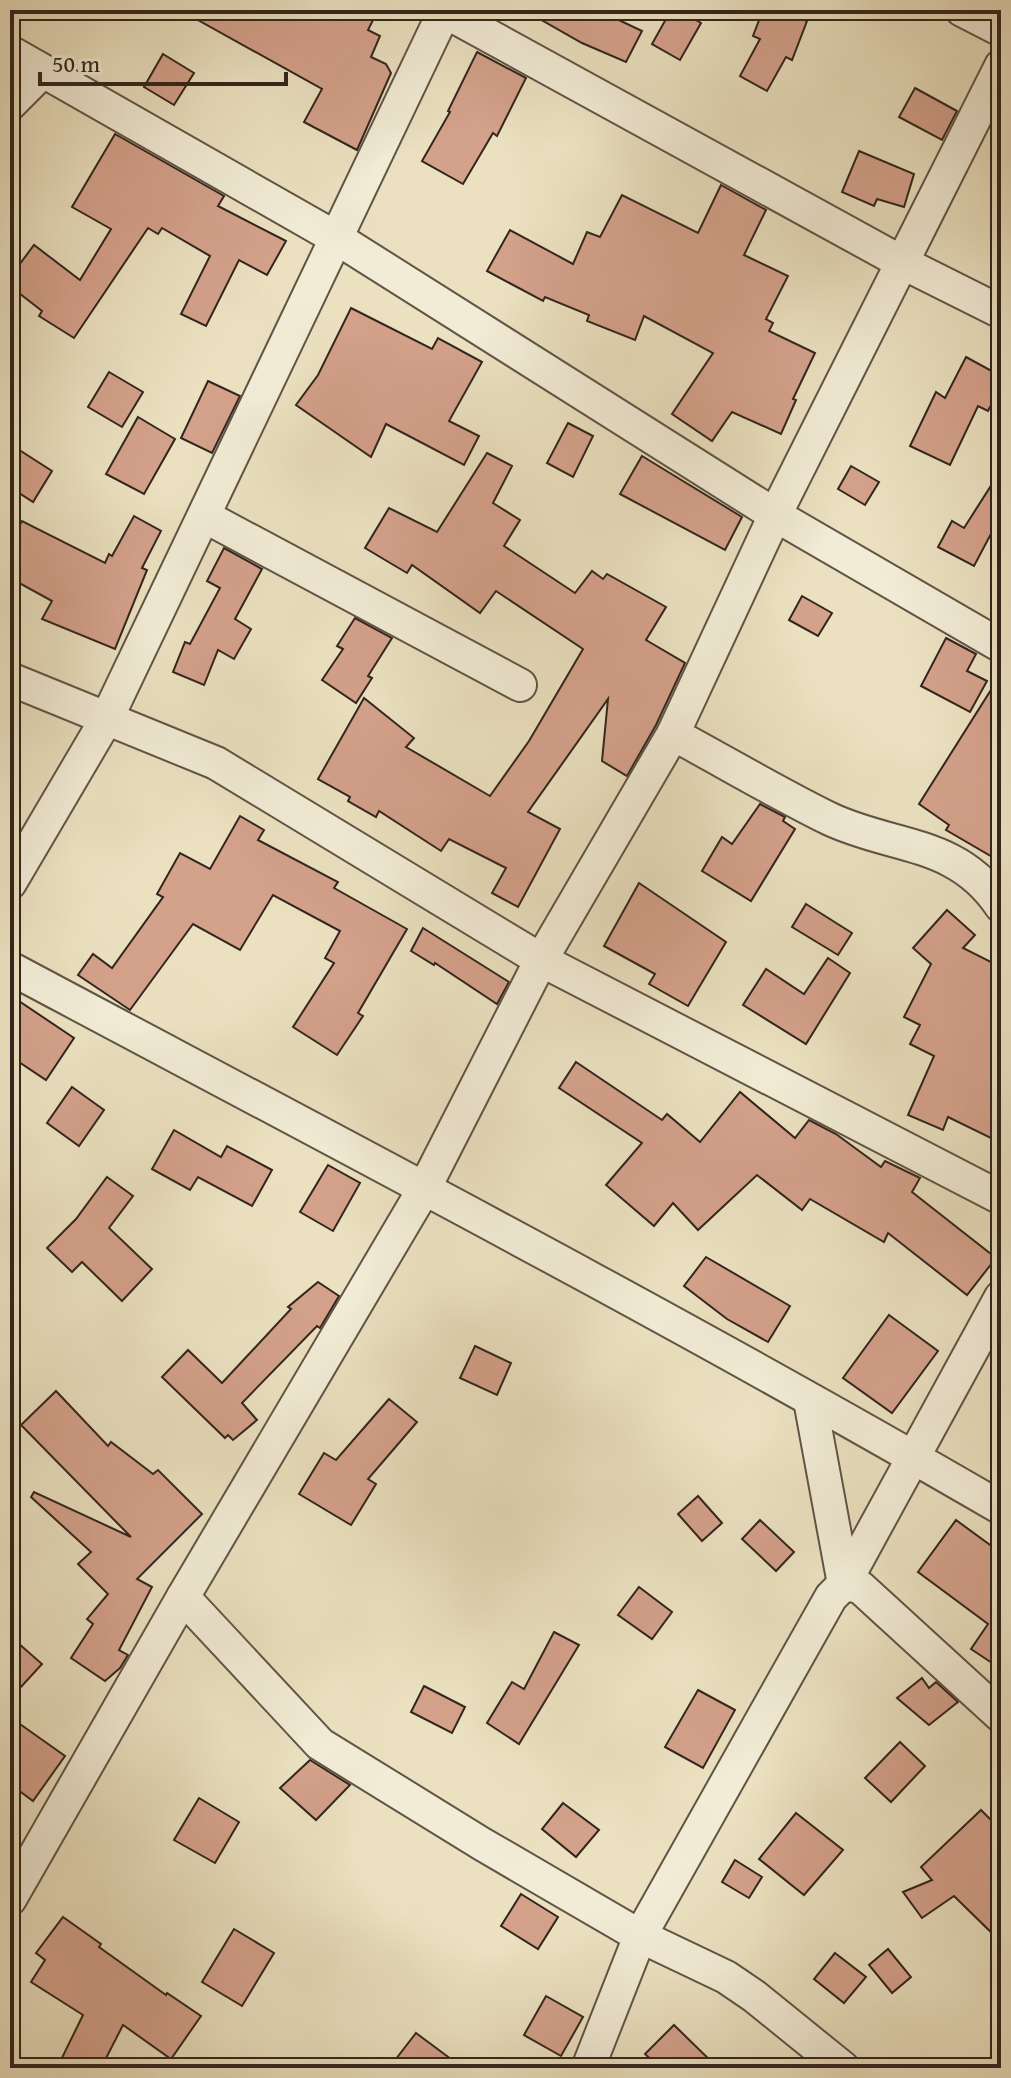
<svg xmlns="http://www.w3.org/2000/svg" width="1011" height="2078" font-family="'Gentium Book Plus',serif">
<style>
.building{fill:#d4a18b;stroke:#32251e;stroke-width:2}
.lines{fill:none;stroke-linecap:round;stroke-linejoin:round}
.street-casing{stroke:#605446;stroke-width:36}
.street{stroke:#f2ecd6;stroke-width:32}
</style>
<rect width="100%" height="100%" fill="#ebe1c0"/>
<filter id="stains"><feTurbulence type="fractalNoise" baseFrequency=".0025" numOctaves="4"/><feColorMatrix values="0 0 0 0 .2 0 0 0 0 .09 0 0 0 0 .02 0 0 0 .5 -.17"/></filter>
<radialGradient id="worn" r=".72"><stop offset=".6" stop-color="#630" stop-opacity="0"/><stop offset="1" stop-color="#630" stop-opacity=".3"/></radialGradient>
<g class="building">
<polygon points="180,10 378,10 368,30 380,36 371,57 386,64 391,73 357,150 304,122 322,89"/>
<polygon points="524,10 598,10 642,31 626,62 582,43"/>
<polygon points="671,10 679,10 701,23 680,60 652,44"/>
<polygon points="763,10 778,10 807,21 792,60 786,57 767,91 740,76 760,39 753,36"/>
<polygon points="477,52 526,78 497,136 493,133 463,184 422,161 450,112 448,111"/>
<polygon points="163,54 194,73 174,105 144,87"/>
<polygon points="915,88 957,111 942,140 899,117"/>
<polygon points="115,134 224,196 218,206 286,241 267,275 239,260 206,326 181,314 210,256 162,228 158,234 148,228 74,338 39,316 42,311 10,286 10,277 34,245 80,280 111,229 72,207"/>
<polygon points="859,151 914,174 904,207 877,199 874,206 842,192"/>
<polygon points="721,185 766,210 744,255 788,276 766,319 773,323 769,331 815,353 793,399 796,400 781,434 732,412 712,441 672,414 713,353 644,316 635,340 587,321 589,315 545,297 543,301 487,271 510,230 573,264 587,232 600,237 622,195 698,233"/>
<polygon points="351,308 432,349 438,338 482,362 449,421 479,436 464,465 386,424 371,457 296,405 318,375"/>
<polygon points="966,357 1001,376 1001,386 988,411 978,406 950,465 910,446 936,392 945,398"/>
<polygon points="109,372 143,392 122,427 88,407"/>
<polygon points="208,381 240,396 212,453 181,438"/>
<polygon points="138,417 175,439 144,494 106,474"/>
<polygon points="568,423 593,436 573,477 547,463"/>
<polygon points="10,444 52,471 33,502 10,487"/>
<polygon points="487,453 512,466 493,503 520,520 504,546 575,593 592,571 603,579 607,574 666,607 646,640 685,663 656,725 627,776 602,761 608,699 528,812 560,829 518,907 492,893 506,868 449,839 441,851 379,811 376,817 348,801 350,797 318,779 364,698 414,738 406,747 490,796 529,741 583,649 496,591 480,613 412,565 407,573 365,548 389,508 437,532"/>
<polygon points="642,456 742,517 725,550 620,494"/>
<polygon points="851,466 879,482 865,505 838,489"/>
<polygon points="1001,470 1001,515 974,566 938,547 952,521 964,528"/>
<polygon points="134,516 161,531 142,568 147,570 115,649 42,619 52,601 10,578 10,544 22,521 105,563 109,554 112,556"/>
<polygon points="224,548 262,569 235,619 251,629 234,659 218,650 204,685 173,672 185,642 190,644 220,588 207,581"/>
<polygon points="802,596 832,613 818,636 789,620"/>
<polygon points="355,618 392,638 368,676 372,678 356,703 322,680 343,649 337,646"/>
<polygon points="946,638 976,654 967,671 987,681 970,712 921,686"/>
<polygon points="1001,674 1001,862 946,830 949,825 919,804"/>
<polygon points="760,804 785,817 783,821 795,829 751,901 702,871 722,837 732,844"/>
<polygon points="240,816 264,830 258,840 338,882 334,888 407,929 358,1013 363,1016 337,1055 293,1027 334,963 325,958 340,931 273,895 240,950 193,924 130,1010 78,975 93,954 112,968 163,897 157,894 180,853 210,869"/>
<polygon points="639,883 726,942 688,1006 649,984 655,974 604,946"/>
<polygon points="806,904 852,933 838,955 792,927"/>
<polygon points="947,910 975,935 963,948 1001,967 1001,1143 948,1117 943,1130 908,1115 934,1056 910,1044 920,1025 904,1017 931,964 913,948"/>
<polygon points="423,928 509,982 497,1004 435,963 434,965 411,951"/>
<polygon points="828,958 850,973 806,1044 743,1005 766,969 804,994"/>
<polygon points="10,995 74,1038 46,1080 10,1056"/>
<polygon points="576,1062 662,1120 667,1114 700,1142 740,1092 795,1138 809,1120 836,1134 881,1167 885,1161 920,1178 912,1192 996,1258 967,1295 888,1233 884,1242 810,1199 802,1210 757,1175 698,1230 673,1203 654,1226 606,1185 642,1143 559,1088"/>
<polygon points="72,1087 104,1110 79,1146 47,1123"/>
<polygon points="174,1130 221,1157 227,1146 272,1170 252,1206 198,1177 190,1190 152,1169"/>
<polygon points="328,1165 360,1183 333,1231 300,1212"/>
<polygon points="107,1177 133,1196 109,1228 152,1269 122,1301 82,1262 72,1272 47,1248 76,1219"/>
<polygon points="706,1257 790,1306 768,1342 727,1319 684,1286"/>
<polygon points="318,1282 339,1296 320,1328 317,1326 242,1403 257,1420 233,1440 228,1435 225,1438 162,1377 188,1350 222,1383 291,1309 288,1307"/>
<polygon points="889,1315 938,1351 892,1413 843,1378"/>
<polygon points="475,1346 511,1363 497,1395 460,1378"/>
<polygon points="56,1391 108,1446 111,1442 153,1474 158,1470 202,1514 137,1579 152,1587 119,1650 128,1655 120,1668 105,1681 71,1658 93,1624 87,1619 108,1594 78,1564 91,1552 31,1497 34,1492 131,1537 21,1425"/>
<polygon points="389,1399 417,1422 368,1479 376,1484 351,1525 299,1494 324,1453 336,1460"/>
<polygon points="698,1496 722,1523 702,1541 678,1514"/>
<polygon points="760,1520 794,1552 776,1571 742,1539"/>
<polygon points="956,1520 1001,1553 1001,1669 971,1649 988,1624 918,1572"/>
<polygon points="639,1587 672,1612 652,1639 618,1615"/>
<polygon points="554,1632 579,1645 519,1744 487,1723 512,1682 524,1689"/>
<polygon points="10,1636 42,1664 10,1699"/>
<polygon points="922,1678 929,1688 936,1682 958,1702 929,1725 897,1698"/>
<polygon points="424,1686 465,1707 452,1733 411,1712"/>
<polygon points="698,1690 735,1710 703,1768 665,1747"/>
<polygon points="10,1717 65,1756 33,1801 10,1784"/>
<polygon points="900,1742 925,1766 891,1802 865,1778"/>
<polygon points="310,1760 350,1785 316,1820 280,1788"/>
<polygon points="199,1798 239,1822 215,1863 174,1840"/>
<polygon points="563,1803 599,1830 576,1857 542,1829"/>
<polygon points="981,1810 1001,1830 1001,1942 954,1896 922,1918 903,1892 932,1880 921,1867"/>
<polygon points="796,1813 843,1850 804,1895 759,1859"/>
<polygon points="735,1860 762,1877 749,1898 722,1882"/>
<polygon points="521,1894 558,1917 538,1949 501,1926"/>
<polygon points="63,1917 101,1944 99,1947 166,1995 167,1993 201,2016 171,2059 123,2025 101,2068 57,2068 83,2015 31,1982 45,1960 36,1953"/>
<polygon points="234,1929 274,1953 242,2006 202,1982"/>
<polygon points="888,1949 911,1977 892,1993 869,1965"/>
<polygon points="835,1953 866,1977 844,2003 814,1979"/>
<polygon points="546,1996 583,2017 561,2056 524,2035"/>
<polygon points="674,2025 718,2068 660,2068 645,2054"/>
<polygon points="416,2033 463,2068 389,2068"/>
</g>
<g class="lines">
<g class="street-casing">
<g id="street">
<polyline points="442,10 903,263 1001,312"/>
<polyline points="962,10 1001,30"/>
<polyline points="10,52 338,239 775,515 1001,646"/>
<polyline points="10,104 43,71"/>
<polyline points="204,516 520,685"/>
<polyline points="10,679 216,763 541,960 1001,1198"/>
<path d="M673 734C725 762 777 793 830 819 894 849 957 840 1001 906"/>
<polyline points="10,883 107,718 445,10"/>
<path d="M10 968C342 1145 676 1319 1001 1508"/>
<polyline points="810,1400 844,1584"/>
<polyline points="844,1584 860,1587 1001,1716"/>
<polyline points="183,1597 320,1744 482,1844 640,1936 726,1977 754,1996 843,2068"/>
<polyline points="10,1899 183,1597 424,1189 541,960 673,734 775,515 1001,66"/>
<polyline points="588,2068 640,1936 831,1597 844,1584 1001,1297"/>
</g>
</g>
<use href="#street" class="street"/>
</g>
<rect width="1011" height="2078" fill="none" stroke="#ebe1c0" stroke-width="40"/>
<rect x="12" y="12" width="987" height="2054" fill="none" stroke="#32251e" stroke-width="4"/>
<rect x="20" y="20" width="971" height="2038" fill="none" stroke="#32251e" stroke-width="2"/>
<path d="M40 72v12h246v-12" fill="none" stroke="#32251e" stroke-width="4"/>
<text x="52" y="72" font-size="24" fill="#32251e" stroke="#f2ecd6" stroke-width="6" paint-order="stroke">50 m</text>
<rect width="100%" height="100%" filter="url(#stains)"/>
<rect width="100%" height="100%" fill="url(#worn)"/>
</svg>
